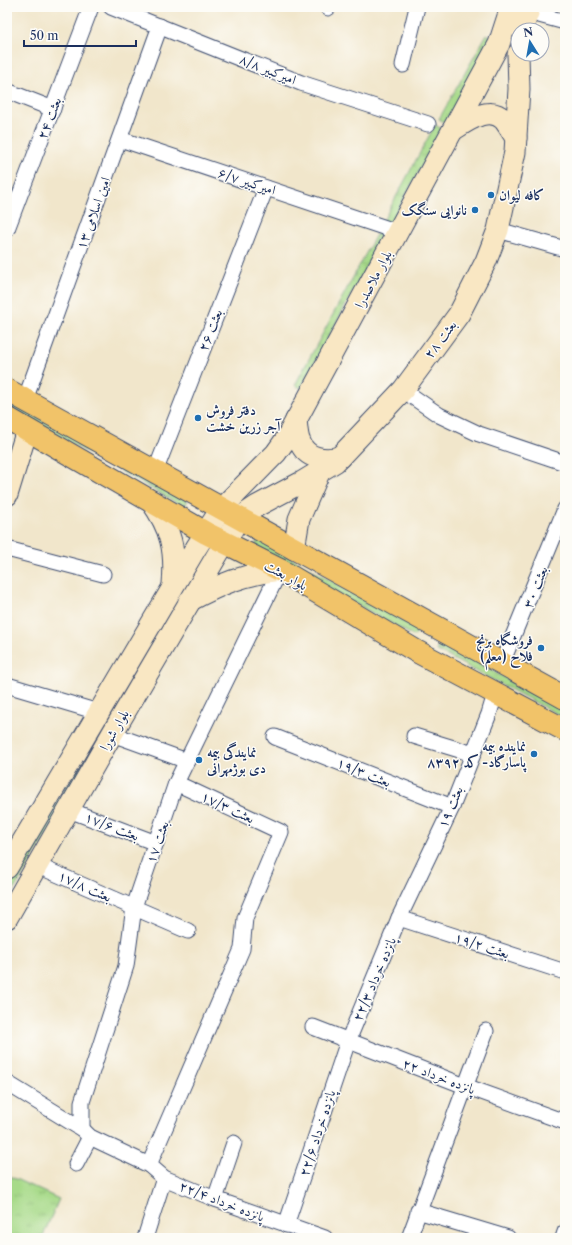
<svg xmlns="http://www.w3.org/2000/svg" width="572" height="1245" font-family="'Libre Caslon Text',Amiri,serif">
<style>
.grass{fill:url(#grass-tufts);stroke:#618474}
.lines{fill:none;stroke-linecap:round;stroke-linejoin:round}
.street-casing{stroke:#3b4a6e;stroke-width:17}
.secondary-casing{stroke:#3b4a6e;stroke-width:23}
.primary-casing{stroke:#3b4a6e;stroke-width:24}
.street{stroke:#fff;stroke-width:15}
.secondary{stroke:#f9e7c3;stroke-width:21}
.primary{stroke:#f1c369;stroke-width:22}
.poi-dot{fill:#1f6fb2;stroke:#fdfcf7;stroke-width:1.5}
.labels{text-anchor:middle;dominant-baseline:central;stroke-width:3;stroke-linejoin:round;paint-order:stroke}
.street-label{font-size:14px;fill:#1b2f5e;stroke:#fdfcf7}
.poi-label{font-size:14px;font-weight:bold;fill:#1b2f5e;stroke:#fdfcf7;text-anchor:start}
</style>
<defs>
<pattern id="grass-tufts" width="24" height="20" patternUnits="userSpaceOnUse"><rect width="24" height="20" fill="#a7da89"/><path d="M3 7l-1-3M5 7V3M7 7l1-3M15 17l-1-3M17 17v-4M19 17l1-3" fill="none" stroke="#8fbb79"/></pattern>
</defs>
<rect width="100%" height="100%" fill="#fdfcf7"/>
<filter id="ink" filterUnits="userSpaceOnUse"><feTurbulence type="fractalNoise" baseFrequency=".025" numOctaves="2"/><feDisplacementMap in="SourceGraphic" scale="8" xChannelSelector="R" yChannelSelector="G"/><feConvolveMatrix kernelMatrix="1 2 1 2 8 2 1 2 1" color-interpolation-filters="sRGB"/></filter>
<filter id="wash" filterUnits="userSpaceOnUse"><feTurbulence type="fractalNoise" baseFrequency=".012" numOctaves="4" result="noise"/><feDisplacementMap in="SourceGraphic" scale="16" xChannelSelector="R" yChannelSelector="G"/><feGaussianBlur stdDeviation="0.9" result="paint"/><feColorMatrix in="noise" values="0 0 0 0 0 0 0 0 0 0 0 0 0 0 0 0 0 1.4 0 .05"/><feComposite in="paint" operator="in"/></filter>
<g filter="url(#wash)">
<rect width="100%" height="100%" fill="#f1e6cb"/>
<g class="grass">
<polygon points="487,34 493,38 446,123 439,119"/>
<polygon points="435,125 442,129 390,224 383,221"/>
<polygon points="378,231 384,234 301,388 295,385"/>
<polygon points="7,399 188,501 184,507 7,407"/>
<polygon points="258,540 419,630 414,636 254,548"/>
<polygon points="199,556 206,560 7,902 7,887"/>
<polygon points="441,642 565,711 565,718 436,650"/>
<polygon points="7,1175 59,1199 42,1238 7,1238"/>
</g>
</g>
<g filter="url(#ink)">
<g class="lines">
<g class="street-casing">
<g id="street">
<polyline points="111,7 301,83 428,124"/>
<polyline points="328,8 328,7"/>
<polyline points="528,12 565,22"/>
<polyline points="403,65 417,7"/>
<polyline points="7,91 53,109"/>
<polyline points="120,139 398,232"/>
<polyline points="7,229 91,7"/>
<polyline points="498,230 565,249"/>
<polyline points="403,390 439,415 479,434 565,463"/>
<polyline points="25,400 160,26"/>
<polyline points="155,472 266,188"/>
<polyline points="7,549 103,574"/>
<polyline points="502,663 565,509"/>
<polyline points="7,685 98,712"/>
<polyline points="112,734 187,761"/>
<polyline points="414,736 473,754"/>
<polyline points="275,737 452,807"/>
<polyline points="176,783 281,832 245,918 242,949 149,1165 164,1178 215,1199 325,1238"/>
<polyline points="69,810 156,843"/>
<polyline points="36,865 188,931"/>
<polyline points="399,918 565,972"/>
<polyline points="313,1027 465,1086 565,1122"/>
<polyline points="7,1083 82,1129 90,1137 149,1165"/>
<polyline points="82,1129 82,1102 126,966 134,907 176,783 280,570"/>
<polyline points="76,1164 90,1137"/>
<polyline points="215,1199 234,1143"/>
<polyline points="418,1211 508,1238"/>
<polyline points="286,1225 348,1041 399,918 452,807 489,714 495,694"/>
<polyline points="145,1238 164,1178"/>
<polyline points="409,1238 486,1031"/>
<polyline points="563,1238 565,1232"/>
</g>
</g>
<g class="secondary-casing">
<g id="secondary">
<polyline points="522,30 530,7"/>
<path d="M453 130C466 122 489 104 504 120 508 125 512 132 516 138"/>
<path d="M296 420C297 427 297 436 300 442 306 459 325 461 340 457"/>
<polyline points="7,495 27,430"/>
<path d="M151 501C171 529 176 550 173 584"/>
<polyline points="294,549 299,519 319,473"/>
<path d="M189 601C221 584 244 574 280 570"/>
<polyline points="7,868 196,548 221,509 276,453 286,439 499,44 511,7"/>
<polyline points="7,918 112,734 239,518 257,506 302,482 335,462 403,390 459,314 486,261 498,230 515,152 519,89 518,54"/>
</g>
</g>
<g class="primary-casing">
<g id="primary">
<polyline points="7,390 565,698"/>
<polyline points="7,418 206,533 280,570 416,651 565,730"/>
</g>
</g>
<use href="#street" class="street"/>
<use href="#secondary" class="secondary"/>
<use href="#primary" class="primary"/>
</g>
</g>
<g class="poi-dot">
<circle cx="491" cy="195" r="4"/>
<circle cx="475" cy="210" r="4"/>
<circle cx="198" cy="418" r="4"/>
<circle cx="541" cy="648" r="4"/>
<circle cx="534" cy="754" r="4"/>
<circle cx="199" cy="760" r="4"/>
</g>
<g class="labels">
<g class="street-label">
<text transform="translate(268 69) rotate(22)">امیرکبیر ۸/۸</text>
<text transform="translate(49 118) rotate(-69)">بعثت ۲۴</text>
<text transform="translate(247 181) rotate(18)">امیرکبیر ۶/۷</text>
<text transform="translate(93 213) rotate(-70)">امین اسلامی ۱۳</text>
<text transform="translate(373 279) rotate(-62)">بلوار ملاصدرا</text>
<text transform="translate(210 330) rotate(-69)">بعثت ۲۶</text>
<text transform="translate(440 339) rotate(-53)">بعثت ۲۸</text>
<text transform="translate(286 575) rotate(29)">بلوار بعثت</text>
<text transform="translate(535 587) rotate(-68)">بعثت ۳۰</text>
<text transform="translate(114 730) rotate(-60)">بلوار شورا</text>
<text transform="translate(364 772) rotate(22)">بعثت ۱۹/۳</text>
<text transform="translate(228 807) rotate(25)">بعثت ۱۷/۳</text>
<text transform="translate(450 807) rotate(-67)">بعثت ۱۹</text>
<text transform="translate(112 826) rotate(21)">بعثت ۱۷/۶</text>
<text transform="translate(157 842) rotate(-71)">بعثت ۱۷</text>
<text transform="translate(85 886) rotate(24)">بعثت ۱۷/۸</text>
<text transform="translate(482 945) rotate(18)">بعثت ۱۹/۲</text>
<text transform="translate(374 979) rotate(-67)">پانزده خرداد ۲۲/۳</text>
<text transform="translate(439 1076) rotate(21)">پانزده خرداد ۲۲</text>
<text transform="translate(317 1133) rotate(-72)">پانزده خرداد ۲۲/۶</text>
<text transform="translate(222 1201) rotate(21)">پانزده خرداد ۲۲/۴</text>
</g>
<g class="poi-label">
<text x="499" y="195">کافه لیوان</text>
<text x="467" y="210" text-anchor="end">نانوایی سنگک</text>
<text x="206" y="410">دفتر فروش<tspan x="206" dy="16">آجر زرین خشت</tspan></text>
<text x="533" y="640" text-anchor="end">فروشگاه برنج<tspan x="533" dy="16">فلاح (معلم)</tspan></text>
<text x="526" y="746" text-anchor="end">نماینده بیمه<tspan x="526" dy="16">پاسارگاد- کد ۸۳۹۲</tspan></text>
<text x="207" y="752">نمایندگی بیمه<tspan x="207" dy="16">دی بوژمهرانی</tspan></text>
</g>
</g>
<rect width="572" height="1245" fill="none" stroke="#fdfcf7" stroke-width="24"/>
<g transform="translate(530 42) rotate(349)"><circle r="19" fill="#fdfcf7" stroke="#a3aaba"/>
<path d="M0-3L7 15L0 10L-7 15Z" fill="#1f6fb2"/>
<text y="-6" font-size="11" font-weight="bold" text-anchor="middle" fill="#1b2f5e">N</text>
</g>
<path d="M24 40v6h112v-6" fill="none" stroke="#1b2f5e" stroke-width="2"/>
<text x="30" y="40" font-size="12" fill="#1b2f5e" stroke="#fdfcf7" stroke-width="3" paint-order="stroke">50 m</text>
</svg>
